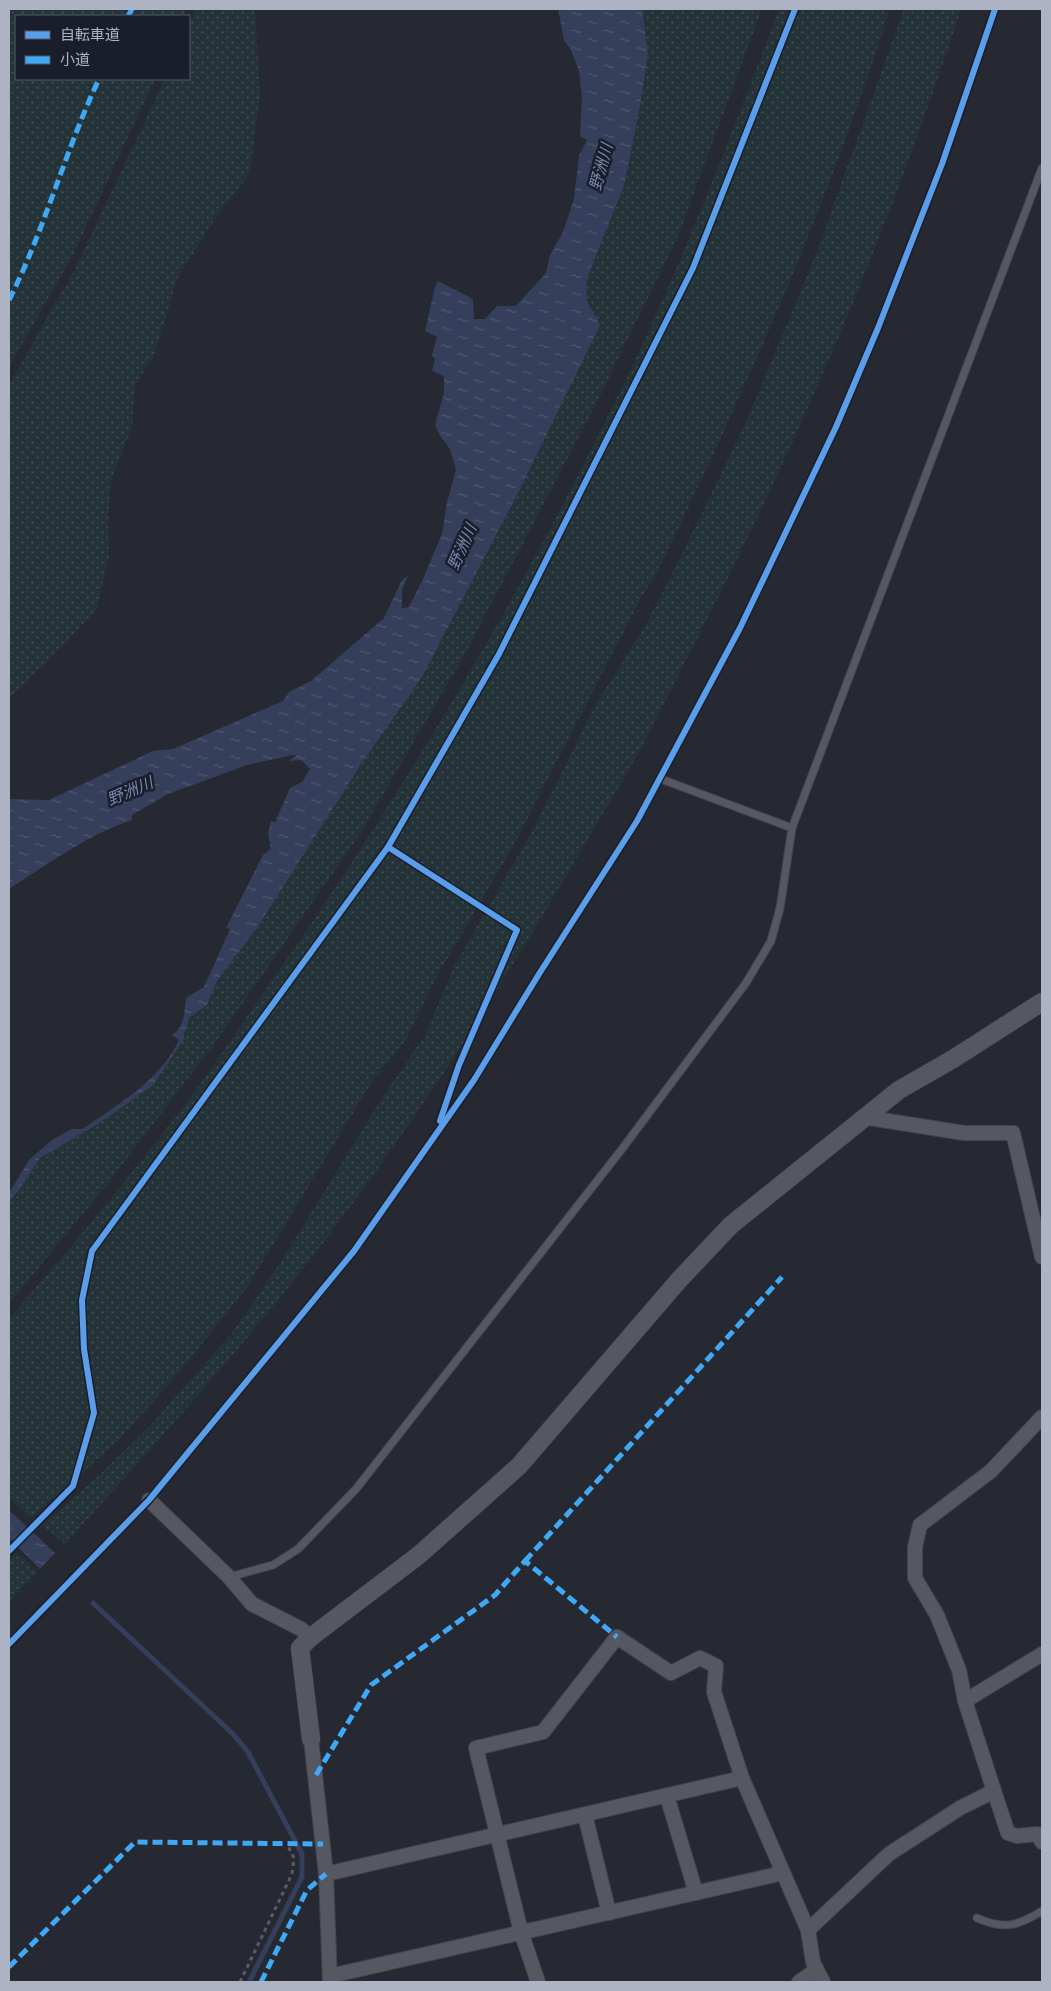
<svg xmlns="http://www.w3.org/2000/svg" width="1051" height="1991" font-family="'Work Sans','Noto Sans JP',sans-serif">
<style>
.grass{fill:url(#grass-dots)}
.water{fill:url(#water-ripples)}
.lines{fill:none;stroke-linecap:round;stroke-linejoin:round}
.stream{stroke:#353f5b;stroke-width:5}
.service-casing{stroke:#43454c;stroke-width:9}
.minor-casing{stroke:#43454c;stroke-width:16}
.tertiary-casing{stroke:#43454c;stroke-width:19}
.path{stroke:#585c63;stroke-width:3;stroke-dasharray:4 4;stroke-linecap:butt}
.service{stroke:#555860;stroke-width:7}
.minor{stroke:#555860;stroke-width:14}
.tertiary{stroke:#555860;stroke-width:18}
.quiet{stroke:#3fa9f5;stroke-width:5;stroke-dasharray:10 5;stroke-linecap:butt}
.cycleway-casing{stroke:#1a1e2c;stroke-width:9}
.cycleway{stroke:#5a9eea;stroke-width:6}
.labels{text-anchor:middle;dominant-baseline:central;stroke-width:5;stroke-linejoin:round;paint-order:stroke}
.water-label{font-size:16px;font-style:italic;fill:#7786ab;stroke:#1a1e2c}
</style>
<defs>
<pattern id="grass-dots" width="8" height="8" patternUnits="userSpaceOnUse" patternTransform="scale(1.25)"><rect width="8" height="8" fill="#243338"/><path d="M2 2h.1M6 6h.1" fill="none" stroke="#414e53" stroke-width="1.8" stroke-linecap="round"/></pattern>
<pattern id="water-ripples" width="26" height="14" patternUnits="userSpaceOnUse" patternTransform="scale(1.25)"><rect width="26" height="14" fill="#353f5b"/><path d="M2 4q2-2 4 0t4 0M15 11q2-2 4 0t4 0" fill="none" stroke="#505871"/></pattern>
</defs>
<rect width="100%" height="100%" fill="#262932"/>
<g class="grass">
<polygon points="9,9 186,9 182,16 16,16 16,79 155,79 73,255 9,367"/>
<polygon points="195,9 255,9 260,94 250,173 215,219 178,277 154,356 135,385 132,427 111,480 108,521 109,556 97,609 49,660 9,698 9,385 75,269 165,79 189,79 189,23"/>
<polygon points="642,9 762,9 677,239 593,410 464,656 360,834 220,1036 110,1181 9,1304 9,1201 19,1190 40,1158 103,1121 153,1085 184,1035 190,1017 207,1005 217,981 259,925 361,763 422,677 468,587 592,310 586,299 587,278 624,186 648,53"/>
<path d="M779 9H890C829 205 744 393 655 577L643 594 515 843 439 973 406 1040 373 1080 248 1286 183 1368 118 1441 31 1518 9 1498V1319C71 1247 132 1175 189 1099 215 1065 239 1028 264 992 402 795 526 588 630 371 686 253 733 131 779 9Z"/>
<path d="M904 9H961C891 226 801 437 697 639 677 677 659 715 639 752 617 791 593 829 571 868 484 1015 391 1160 284 1293 214 1380 139 1462 65 1544L42 1525 96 1478 149 1427 232 1333 279 1265 384 1095 427 1032 453 968 534 828 596 704 644 628 682 554 748 418 816 254Z"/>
<polygon points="17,1552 38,1572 9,1602 9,1560"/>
</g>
<g class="water">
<path d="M558 9H642L648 53 640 106 624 186 587 278 586 299 600 325 518 493 422 677 361 764 259 925 217 981 207 1005 190 1017 184 1034V1039L153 1085 103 1121 40 1158 19 1190 9 1201V1193L29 1160 52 1140 72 1129H83C119 1103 160 1081 179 1040L172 1035C185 1026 184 1013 186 998L204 987 230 929 226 928 263 855 271 849 268 834 271 821 275 822 290 788 302 782 310 769 301 760 289 761 298 754 247 765 168 794 132 815V820C87 835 48 864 9 889V799L49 800 153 751 173 749 283 701 289 692 311 681 384 618 402 580 408 576 402 589V608L409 607 422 581 442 534 447 502 456 470 450 449 440 436 435 425 444 393V376L432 371 435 359 432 355 437 337 425 331 435 287 438 281 473 299 474 319H485L497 306H516L546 273 550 255 563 232 574 199 579 156 587 140 580 136 582 97 579 71 571 50 564 40Z"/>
<polygon points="9,1510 55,1553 40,1569 9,1538"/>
</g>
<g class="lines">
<polyline class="stream" points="93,1603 233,1734 248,1752 302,1854 302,1877 249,1982"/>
<g class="service-casing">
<g id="service">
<polyline points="661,779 792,828"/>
<polyline points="229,1577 273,1565 298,1549 356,1489 622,1149 746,983 771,941 780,908 792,828 1042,168"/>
<path d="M977 1918C1004 1930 1018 1926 1042 1911"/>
</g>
</g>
<g class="minor-casing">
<g id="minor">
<polyline points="863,1117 964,1133 1013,1133 1042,1257"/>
<polyline points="149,1500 229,1577 252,1604 301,1629 311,1637"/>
<polyline points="965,1701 1042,1654"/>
<polyline points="311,1739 326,1874 330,1982"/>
<polyline points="994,1791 1008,1833 1017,1836 1037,1834 1042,1842"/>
<polyline points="667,1796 696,1893"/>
<polyline points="585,1815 609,1913"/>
<polyline points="326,1874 742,1778"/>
<polyline points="808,1930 889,1854 960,1808 994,1791 965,1701 959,1670 937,1615 915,1578 915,1547 920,1525 991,1471 1042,1417"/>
<polyline points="330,1976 783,1873"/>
<polyline points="538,1982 521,1932 476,1748 543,1732 617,1637 671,1673 700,1658 716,1666 714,1692 742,1778 808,1930 813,1962 823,1982"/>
<polyline points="799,1982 816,1970"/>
</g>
</g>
<g class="tertiary-casing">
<polyline id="tertiary" points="311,1739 300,1648 311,1637 419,1555 519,1466 679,1280 731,1225 899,1090 953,1059 1042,1002"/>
</g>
<polyline class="path" points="240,1982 292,1874 294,1858 287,1844"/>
<use href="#service" class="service"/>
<use href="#minor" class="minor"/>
<use href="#tertiary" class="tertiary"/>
<g class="quiet">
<polyline points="128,16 132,9"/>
<path d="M9 300C45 229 65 151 99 79"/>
<polyline points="525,1561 782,1277"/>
<polyline points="316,1775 371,1685 495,1595 525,1561 617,1637"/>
<polyline points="9,1967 135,1842 323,1844"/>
<polyline points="261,1982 307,1890 326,1874"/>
</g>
<g class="cycleway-casing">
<g id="cycleway">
<polyline points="388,847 517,930 459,1065 440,1121"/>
<polyline points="9,1551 73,1486 94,1413 84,1349 82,1300 92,1251 388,847 499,654 693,268 795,9"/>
<polyline points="9,1644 149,1500 354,1251 474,1080 539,974 637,821 740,628 836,427 878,328 942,164 995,9"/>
</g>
</g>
<use href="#cycleway" class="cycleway"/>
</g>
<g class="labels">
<g class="water-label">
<text transform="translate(601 167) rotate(-75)">野洲川</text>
<text transform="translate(462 547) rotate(-66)">野洲川</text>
<text transform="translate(130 791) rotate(-23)">野洲川</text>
</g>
</g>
<rect width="1051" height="1991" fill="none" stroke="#aeb3c4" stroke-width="20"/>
<rect x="15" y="15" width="175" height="65" fill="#1a1e2c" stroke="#555a69"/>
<rect x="25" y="31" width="25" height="8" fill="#5a9eea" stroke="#555a69"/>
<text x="60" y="40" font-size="15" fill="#aeb3c4">自転車道</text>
<rect x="25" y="56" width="25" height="8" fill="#3fa9f5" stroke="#555a69"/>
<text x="60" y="65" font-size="15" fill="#aeb3c4">小道</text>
</svg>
